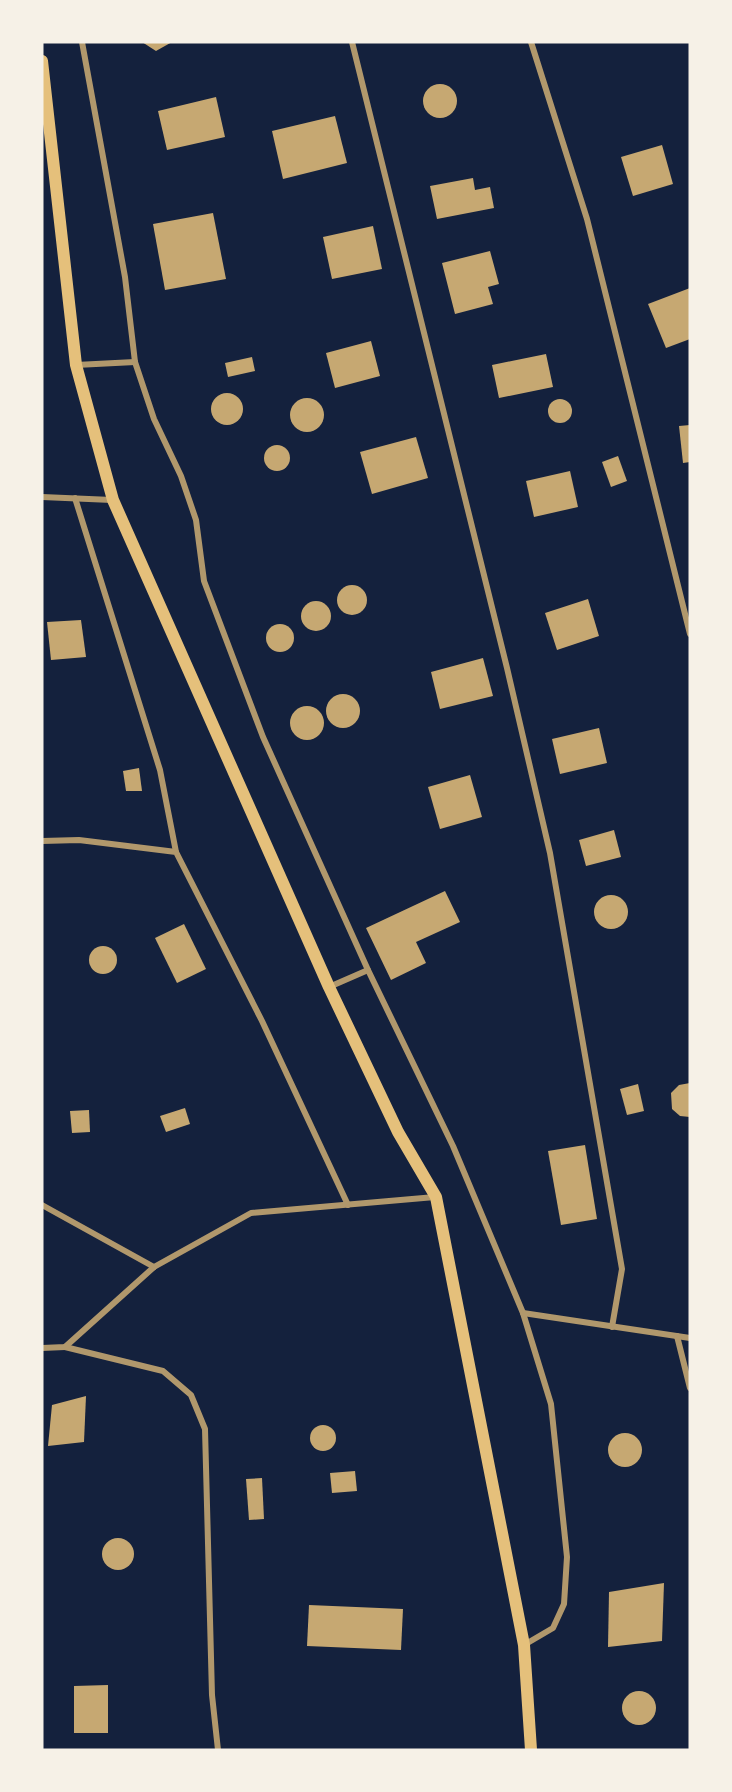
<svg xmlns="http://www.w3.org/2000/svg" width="732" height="1792" font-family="'Alegreya Sans',sans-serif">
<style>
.building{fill:#c6a872}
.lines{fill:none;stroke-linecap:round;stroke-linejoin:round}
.minor{stroke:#b1986c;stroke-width:6}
.secondary{stroke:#e5c07b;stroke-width:12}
</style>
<rect width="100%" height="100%" fill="#14213d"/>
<g class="building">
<polygon points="142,42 172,42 156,51"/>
<circle cx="440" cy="101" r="17"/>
<polygon points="216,97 225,137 167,150 158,111"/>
<polygon points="335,116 347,163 283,179 272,131"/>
<polygon points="662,145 673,184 633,196 621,157"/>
<polygon points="473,178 475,190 490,187 494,208 437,219 430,186"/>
<polygon points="213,213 226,279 165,290 153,224"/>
<polygon points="373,226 382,269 332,279 323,237"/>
<polygon points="490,251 499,284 488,287 493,304 455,314 442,263"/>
<polygon points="690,288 690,339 666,348 648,304"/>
<polygon points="371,341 380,376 335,388 326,353"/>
<polygon points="546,354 553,387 499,398 492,365"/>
<polygon points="252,357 255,371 228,377 225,363"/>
<circle cx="227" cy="409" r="16"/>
<circle cx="307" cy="415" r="17"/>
<circle cx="560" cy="411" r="12"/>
<polygon points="690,425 690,462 683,463 679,426"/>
<polygon points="416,437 428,478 372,494 360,452"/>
<circle cx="277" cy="458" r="13"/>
<polygon points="618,456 627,481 611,487 602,462"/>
<polygon points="570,471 578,507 534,517 526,481"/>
<circle cx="352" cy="600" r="15"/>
<polygon points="588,599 599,636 557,650 545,613"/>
<circle cx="316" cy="616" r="15"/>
<polygon points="81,620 86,657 51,660 47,622"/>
<circle cx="280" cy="638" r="14"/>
<polygon points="483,658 493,696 440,709 431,672"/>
<circle cx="343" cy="711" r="17"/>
<circle cx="307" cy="723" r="17"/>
<polygon points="599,728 607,763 560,774 552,739"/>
<polygon points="139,768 142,791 126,791 123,771"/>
<polygon points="470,775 482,817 440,829 428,787"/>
<polygon points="614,830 621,857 586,866 579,840"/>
<polygon points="445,891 460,922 416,942 426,963 391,980 366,928"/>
<circle cx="611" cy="912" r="17"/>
<polygon points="184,924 206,969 177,983 155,938"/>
<circle cx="103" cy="960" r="14"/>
<polygon points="690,1083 690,1117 680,1116 672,1109 671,1093 679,1085"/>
<polygon points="638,1084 644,1111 627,1115 620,1089"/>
<polygon points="185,1108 190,1124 166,1132 160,1116"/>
<polygon points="89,1110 90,1132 72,1133 70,1111"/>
<polygon points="585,1145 597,1219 561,1225 548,1151"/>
<polygon points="86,1396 84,1442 48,1446 52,1405"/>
<circle cx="323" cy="1438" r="13"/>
<circle cx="625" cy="1450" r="17"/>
<polygon points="355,1471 357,1491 332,1493 330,1473"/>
<polygon points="262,1478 264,1519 249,1520 246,1479"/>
<circle cx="118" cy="1554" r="16"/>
<polygon points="664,1583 662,1641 608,1647 609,1592"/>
<polygon points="309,1605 403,1609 401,1650 307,1646"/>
<polygon points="108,1685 108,1733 74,1733 74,1686"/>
<circle cx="639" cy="1708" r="17"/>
</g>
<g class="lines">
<g class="minor">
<polyline points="82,42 125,277 135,362 154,419 181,476 196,520 204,581 263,737 368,970 453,1146 523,1313 551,1404 567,1557 564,1604 553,1628 524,1645"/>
<polyline points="352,42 507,668 550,853 622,1269 612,1327"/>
<polyline points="531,42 587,219 690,634"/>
<polyline points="76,365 135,362"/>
<polyline points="42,497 112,500"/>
<polyline points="75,498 160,770 176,852"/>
<polyline points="42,841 79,840 176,852 262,1021 348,1205"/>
<polyline points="329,987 368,970"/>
<polyline points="42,1205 154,1267"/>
<polyline points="523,1313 690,1338"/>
<polyline points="677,1336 690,1388"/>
<polyline points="65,1347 163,1371 191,1395 205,1429 212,1695 218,1750"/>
<polyline points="42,1348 65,1347 154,1267 251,1213 435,1197"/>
</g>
<polyline class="secondary" points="42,61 76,365 113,500 329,987 398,1132 436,1197 524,1645 531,1750"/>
</g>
<rect width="732" height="1792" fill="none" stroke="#f6f1e7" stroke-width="87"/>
</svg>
